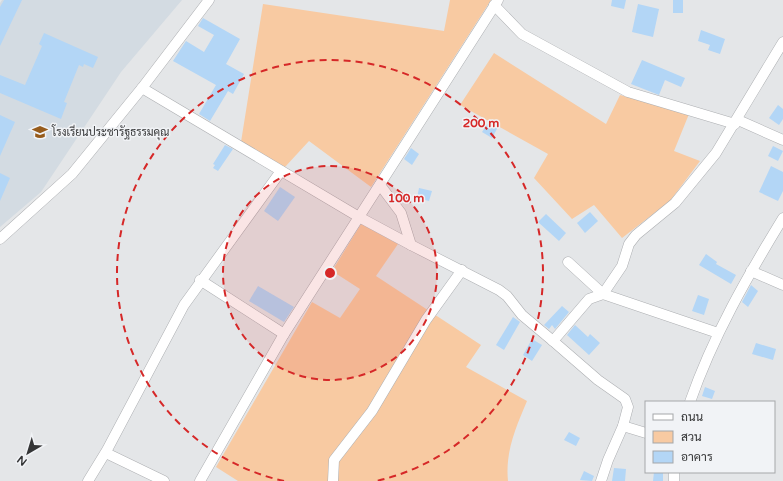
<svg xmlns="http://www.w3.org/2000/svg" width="783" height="481" font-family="'Varela Round',Sarabun,sans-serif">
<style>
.built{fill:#d3dbe2}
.green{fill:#f8caa2}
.building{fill:#b3d6f6}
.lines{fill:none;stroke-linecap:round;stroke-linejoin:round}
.minor-casing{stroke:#adafb2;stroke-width:11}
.minor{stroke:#fff;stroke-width:10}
.ring{fill:none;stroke:#d62828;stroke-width:2;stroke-dasharray:7 5}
.labels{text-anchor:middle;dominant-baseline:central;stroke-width:3;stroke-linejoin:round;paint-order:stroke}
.poi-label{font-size:11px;fill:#343536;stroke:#f1f3f6;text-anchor:start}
.centre{fill:#d62828;stroke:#f1f3f6;stroke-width:2}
.ring-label{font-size:12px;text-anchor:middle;font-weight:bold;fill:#d62828;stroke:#f1f3f6;stroke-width:3;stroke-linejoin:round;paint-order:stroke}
</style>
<rect width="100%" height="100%" fill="#e4e6e8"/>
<polygon class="built" points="2,0 182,0 121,72 41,192 0,227 0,3"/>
<g class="green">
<polygon points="450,0 491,0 371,187 309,141 285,167 241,142 263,4 444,31"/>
<polygon points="494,53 606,124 620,95 689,114 674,151 700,161 670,201 622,238 594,205 572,219 534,178 548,154 460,105"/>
<path d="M361 224 398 244 376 276 481 345 466 367 527 401C516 427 505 452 508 481H238L216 467 312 302 340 318 360 289 332 271Z"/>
</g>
<g class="building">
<polygon points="4,0 22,0 0,46 0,7"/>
<polygon points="612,0 626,0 624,9 611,6"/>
<rect x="673" y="0" width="10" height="13"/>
<polygon points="638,4 659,9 653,37 632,32"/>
<polygon points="203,18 240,39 226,64 244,74 233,94 228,91 210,121 199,114 216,85 173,61 186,41 204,52 214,35 198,26"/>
<polygon points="701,30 725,39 720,54 708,50 710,45 698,41"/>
<polygon points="44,33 98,57 93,68 84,64 83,67 79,65 64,102 67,103 61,119 0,93 0,75 25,85 42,46 39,44"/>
<polygon points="642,60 685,78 681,87 665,80 659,95 631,84"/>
<polygon points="778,105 783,109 783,119 779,125 769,118"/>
<polygon points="0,115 15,122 0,156"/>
<polygon points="489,122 498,127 492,138 482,132"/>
<polygon points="225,145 233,149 218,171 213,168 215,165 213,164"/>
<polygon points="773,146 783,151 778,161 768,156"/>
<polygon points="411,148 419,154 412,165 404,159"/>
<polygon points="771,166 783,172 783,191 778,201 759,192"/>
<polygon points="0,173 10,178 0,201"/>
<polygon points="280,187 295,197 278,221 264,211"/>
<polygon points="419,188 432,191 429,201 417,198"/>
<polygon points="590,212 598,221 585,233 577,223"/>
<polygon points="546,214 566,233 559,241 538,222"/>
<polygon points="706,254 717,262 716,264 736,275 731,284 699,265"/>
<polygon points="751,285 758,291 748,307 742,302"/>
<polygon points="258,286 294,307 284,322 249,301"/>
<polygon points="698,295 709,299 704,315 692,311"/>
<polygon points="562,306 569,312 555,329 552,325 549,329 544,325"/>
<polygon points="513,317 520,322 504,350 496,345"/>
<polygon points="575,325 588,337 590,334 600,343 589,355 567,335"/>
<polygon points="532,339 542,345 532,361 523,355"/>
<polygon points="756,343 776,349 773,360 752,354"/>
<polygon points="705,387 715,391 712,399 702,396"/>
<polygon points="569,432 580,438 576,446 564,440"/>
<polygon points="614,468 626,469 625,481 612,481"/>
<polygon points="584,471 594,476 592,481 580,480"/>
<polygon points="654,472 663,472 663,481 653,481"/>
</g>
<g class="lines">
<g class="minor-casing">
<g id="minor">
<polyline points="494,5 522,34 628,92 735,124"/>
<polyline points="142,88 359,217 411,245 499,290 507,296 522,315 553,341 598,380 625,399 628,407 623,426 608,460 601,481"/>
<polyline points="738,120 783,140"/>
<polyline points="380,185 401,213 411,245"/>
<polyline points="0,239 72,174 142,88 209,0"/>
<polyline points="568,262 603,294 622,266 629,244 636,235 675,203 716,153 783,42"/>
<polyline points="751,271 783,285"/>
<polyline points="200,280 284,334"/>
<polyline points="553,341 589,299 603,294 718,333"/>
<path d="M690 402C713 336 747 277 783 218"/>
<polyline points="623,426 646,433"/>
<polyline points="106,453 164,481"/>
<polyline points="88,481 107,450 184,305 281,171"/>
<polyline points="200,481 284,334 498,0"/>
<polyline points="333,481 334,460 372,411 426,320 462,270"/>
<polyline points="674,481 674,472"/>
</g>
</g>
<use href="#minor" class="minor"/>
</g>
<circle cx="330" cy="273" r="107" fill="#d62828" fill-opacity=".12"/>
<g class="ring">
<circle cx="330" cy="273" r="107"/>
<path d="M284 481A213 213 0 1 1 376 481"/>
</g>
<defs>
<g id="school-bare" transform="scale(1.2)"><path d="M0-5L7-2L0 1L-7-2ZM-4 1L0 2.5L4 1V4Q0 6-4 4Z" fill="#965b1b" stroke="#f1f3f6" stroke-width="2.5" paint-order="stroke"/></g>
</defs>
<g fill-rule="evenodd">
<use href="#school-bare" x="40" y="132"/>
</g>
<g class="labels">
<g class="poi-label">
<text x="52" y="132">โรงเรียนประชารัฐธรรมคุณ</text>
</g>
</g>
<circle cx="330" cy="273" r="6" class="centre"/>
<g class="ring-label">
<text x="481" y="127">200 m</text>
<text x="406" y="202">100 m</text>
</g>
<rect x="645" y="401" width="130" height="72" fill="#f1f3f6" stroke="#a5a7a9"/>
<rect x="653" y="414" width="20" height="6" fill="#ffffff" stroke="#a5a7a9"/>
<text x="681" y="421" font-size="12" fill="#343536">ถนน</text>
<rect x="653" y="431" width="20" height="12" fill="#f8caa2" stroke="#a5a7a9"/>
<text x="681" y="441" font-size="12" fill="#343536">สวน</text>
<rect x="653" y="451" width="20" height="12" fill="#b3d6f6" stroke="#a5a7a9"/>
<text x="681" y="461" font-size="12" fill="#343536">อาคาร</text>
<g transform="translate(28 453) rotate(218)" stroke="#f1f3f6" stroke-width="3" paint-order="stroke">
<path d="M0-3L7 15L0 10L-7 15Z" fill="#343536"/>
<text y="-6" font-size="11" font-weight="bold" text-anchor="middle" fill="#343536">N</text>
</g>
</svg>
